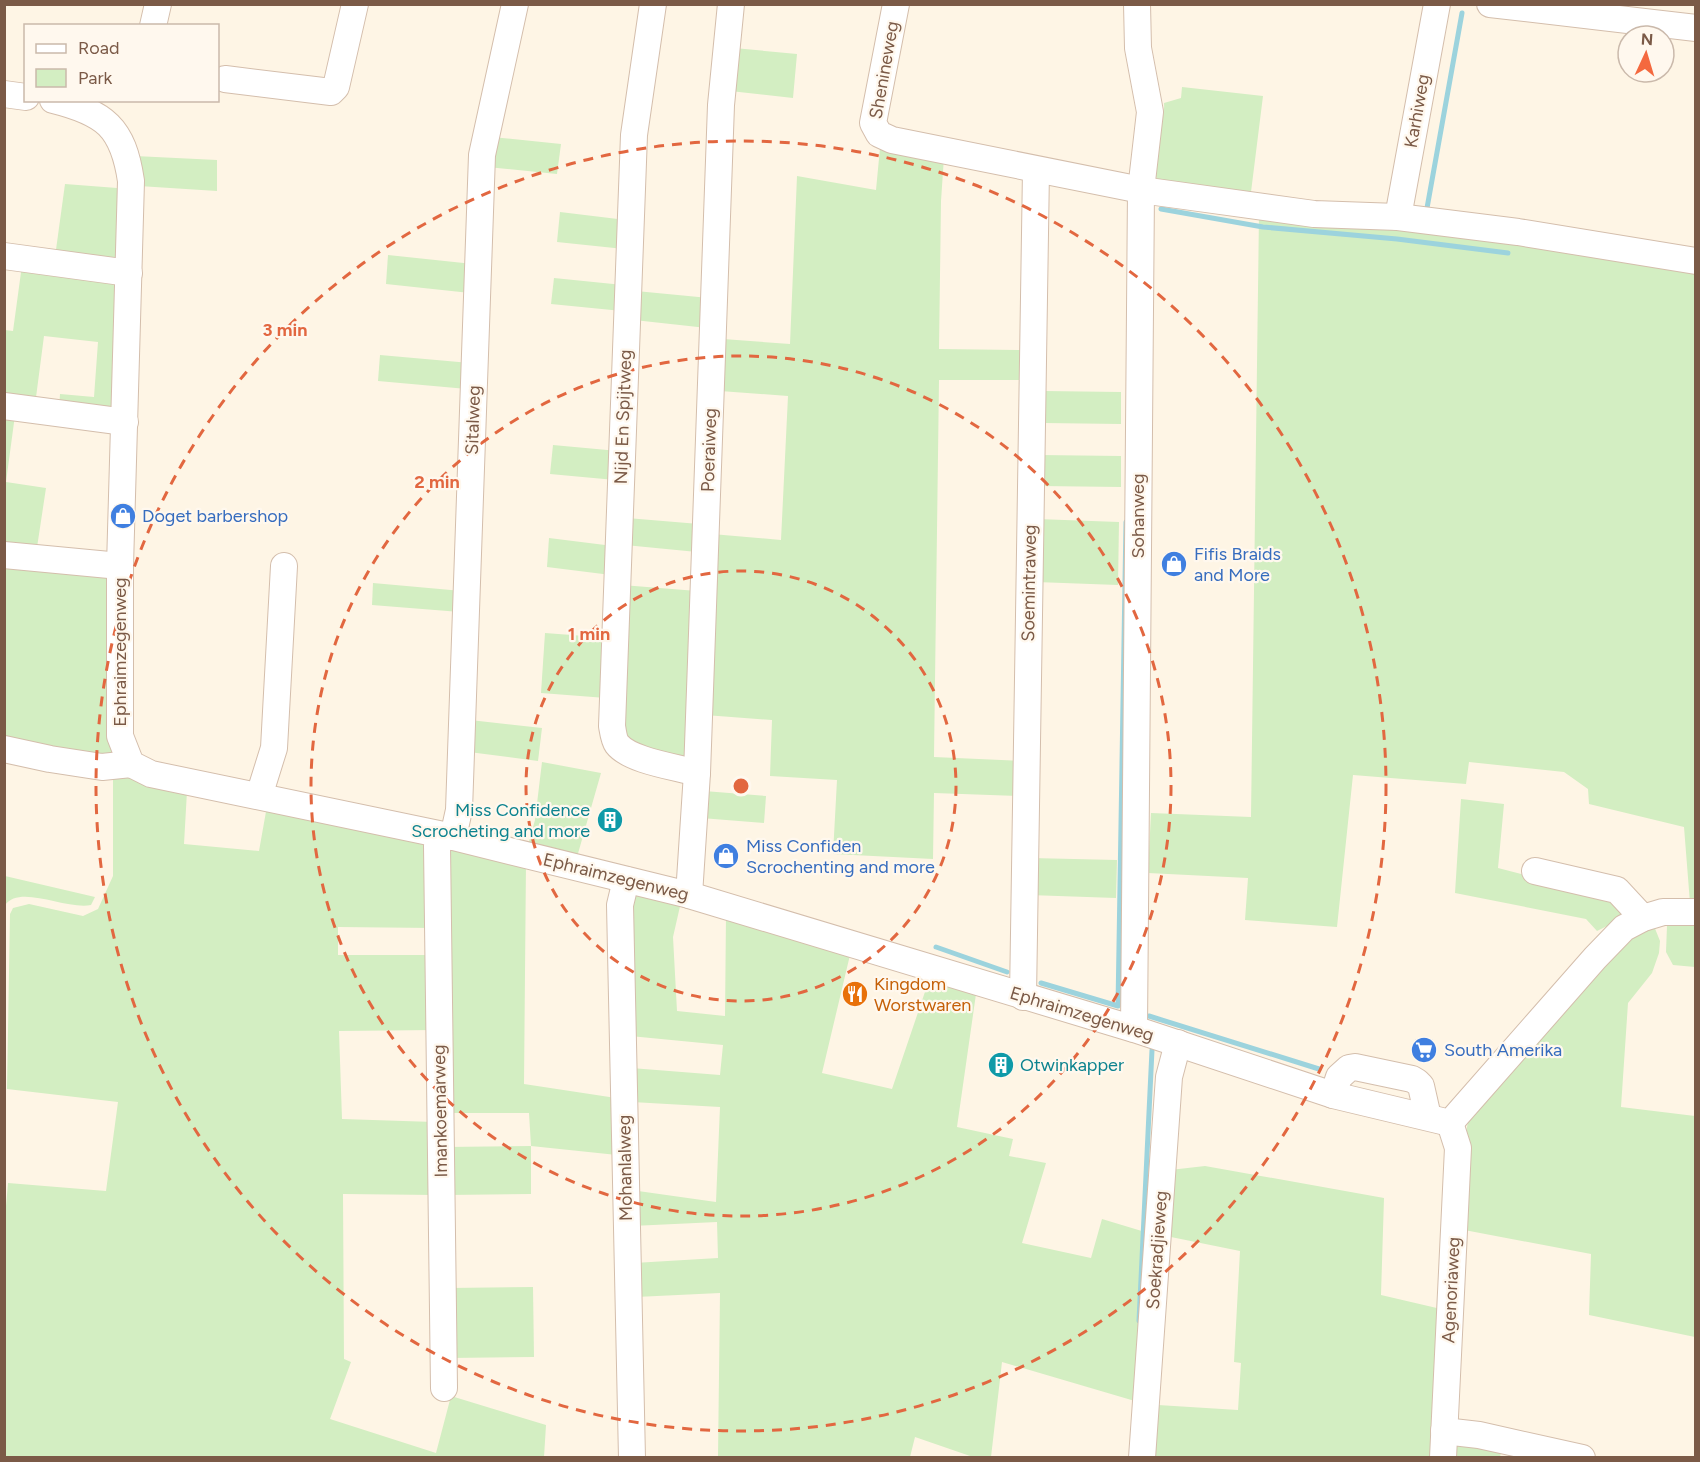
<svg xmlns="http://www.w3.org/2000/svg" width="1700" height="1462" font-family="Figtree,sans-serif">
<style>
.green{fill:#d3eec2}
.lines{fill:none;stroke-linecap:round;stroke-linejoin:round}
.stream{stroke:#9cd3dd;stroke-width:5}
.minor-casing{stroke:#d4beac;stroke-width:28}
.minor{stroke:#fff;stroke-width:26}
.ring{fill:none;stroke:#e26740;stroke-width:3;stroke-dasharray:10 8}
.labels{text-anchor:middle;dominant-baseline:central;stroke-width:4.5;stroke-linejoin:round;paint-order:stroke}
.street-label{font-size:18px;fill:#7b5a47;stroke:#fff8ee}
.shop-label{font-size:18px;fill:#366cbe;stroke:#fff8ee;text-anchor:start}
.culture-label{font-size:18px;fill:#0d838f;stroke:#fff8ee;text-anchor:end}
.food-label{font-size:18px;fill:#c56008;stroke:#fff8ee;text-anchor:start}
.centre{fill:#e26740;stroke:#fff8ee;stroke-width:3}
.ring-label{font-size:18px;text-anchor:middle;font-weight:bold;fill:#e26740;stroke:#fff8ee;stroke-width:4.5;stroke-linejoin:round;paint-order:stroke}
</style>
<rect width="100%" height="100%" fill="#fef5e5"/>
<g class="green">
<polygon points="734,48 797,54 793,98 730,91"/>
<path d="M1182 87 1263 96 1250 200 1158 185C1153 169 1156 148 1159 131 1161 121 1165 113 1164 103L1181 98Z"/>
<polygon points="492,137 561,144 557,174 487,167"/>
<polygon points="880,148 944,157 941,201 939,349 1027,350 1027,380 939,380 934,757 1021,761 1020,796 934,793 933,859 833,854 837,780 770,776 772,720 705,715 712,534 781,540 788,396 720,391 723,339 790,344 797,176 876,190"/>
<polygon points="135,156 217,160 217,191 139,186"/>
<polygon points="65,184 117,188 121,191 119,262 55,257"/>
<polygon points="560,212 626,220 624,249 557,242"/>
<polygon points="1259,214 1399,226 1695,267 1695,904 1690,903 1684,827 1589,804 1588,789 1564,772 1469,762 1466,784 1353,775 1337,927 1245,920 1248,878 1148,873 1151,813 1251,817"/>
<polygon points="388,255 473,264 470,293 386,284"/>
<polygon points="22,265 116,280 116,412 59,409 60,394 94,397 98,342 44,336 35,405 5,401 5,330 13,331"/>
<polygon points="554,278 623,285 622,311 551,304"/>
<polygon points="636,291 709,298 707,328 634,320"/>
<polygon points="380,355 470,363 467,389 378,381"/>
<polygon points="1044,391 1121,392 1121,424 1044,423"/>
<polygon points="5,414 15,415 6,482 46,488 36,554 5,550"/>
<polygon points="553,445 618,451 615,480 550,474"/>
<polygon points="1040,455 1121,456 1121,487 1040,486"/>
<polygon points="627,518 699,524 697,552 625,545"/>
<polygon points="1037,519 1119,522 1118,585 1036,582"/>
<polygon points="549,538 613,546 611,575 547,567"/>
<polygon points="8,560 108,574 113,746 110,758 5,743 4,577"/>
<polygon points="373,583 462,591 460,612 372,605"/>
<polygon points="622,585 697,591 691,761 637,752 617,728"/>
<polygon points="545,633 611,638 606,698 541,693"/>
<polygon points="470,720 542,728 538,761 469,752"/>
<polygon points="542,762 601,773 577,857 528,845 535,820"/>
<polygon points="118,773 187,791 184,844 259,851 267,806 430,844 433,928 338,927 338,955 434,955 435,1030 339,1031 342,1119 434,1122 436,1195 343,1194 344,1359 351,1362 330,1419 436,1453 451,1396 546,1425 544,1457 5,1457 4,1229 8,1183 106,1191 118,1102 7,1089 10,914 13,908 29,904 83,916 98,909 113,876 113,777"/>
<polygon points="704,791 766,796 764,823 701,818"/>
<polygon points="1461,799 1504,804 1498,868 1621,900 1627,916 1597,931 1586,919 1455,893"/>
<polygon points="446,846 526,862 524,1084 616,1098 617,1155 531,1146 531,1194 447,1195 446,1147 531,1146 529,1113 445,1113"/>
<polygon points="1031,858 1117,860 1116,898 1029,895"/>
<path d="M5 876 95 897 91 905C66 910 20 884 5 905Z"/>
<polygon points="636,891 681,902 673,937 677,1011 725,1016 726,915 850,955 822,1073 892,1089 929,980 976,994 957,1127 1013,1139 1009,1156 1046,1163 1022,1243 1091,1258 1102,1219 1155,1235 1145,1404 1002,1362 991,1457 973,1457 915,1437 910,1457 718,1457 720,1293 636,1297 634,1263 718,1258 717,1222 632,1226 631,1190 716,1202 720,1107 632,1102 631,1068 720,1075 723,1045 630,1036 628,897"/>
<polygon points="1695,920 1695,967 1673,965 1666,952 1667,926 1673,921"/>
<polygon points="1654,926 1660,941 1659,953 1652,973 1628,1003 1621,1107 1695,1116 1695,1337 1589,1315 1591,1254 1459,1229 1465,1136 1469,1118 1623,938"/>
<polygon points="1205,1166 1384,1198 1381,1295 1441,1309 1436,1457 1154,1458 1158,1405 1238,1410 1241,1363 1234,1362 1240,1251 1166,1236 1170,1170"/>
<polygon points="533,1287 534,1357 450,1358 449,1288"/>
<polygon points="1451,1444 1502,1448 1500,1457 1450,1458"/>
</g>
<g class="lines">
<g class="stream">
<polyline points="1427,208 1462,13"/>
<polyline points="1161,209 1263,227 1397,239 1508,253"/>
<polyline points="936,947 1007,972"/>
<polyline points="1041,983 1118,1006 1126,522"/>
<polyline points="1149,1016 1319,1069"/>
<polyline points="1139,1321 1152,1050"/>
</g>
<g class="minor-casing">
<g id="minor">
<path d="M653 4 634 135 612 726C613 732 614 740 617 744 630 761 677 767 697 773"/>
<polyline points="896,4 873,123 879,134 892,140 1141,190 1314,214 1398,217 1518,232 1696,261"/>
<polyline points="1490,4 1696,28"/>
<polyline points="153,26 158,4"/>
<polyline points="225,79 331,92 336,87 355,4"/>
<polyline points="4,94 26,97"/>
<path d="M53 100C105 113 123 127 131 181L120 566V736L131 764 151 774 453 837 689 895 1134 1029 1333 1095 1450 1123 1595 958 1624 928 1643 918 1663 912H1696"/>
<polyline points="1398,217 1437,4"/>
<polyline points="4,256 129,273"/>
<polyline points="4,406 125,422"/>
<polyline points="4,555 120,566"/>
<polyline points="4,749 50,759 102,767 131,764"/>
<polyline points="259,796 274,748 284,566"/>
<polyline points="440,835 437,846 444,1388"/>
<polyline points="453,837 459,810 482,155 515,4"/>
<polyline points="1535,871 1617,890 1643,918"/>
<polyline points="626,880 620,905 632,1458"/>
<polyline points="689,895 697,773 721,105 731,4"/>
<polyline points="1023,997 1036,170"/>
<polyline points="1134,1029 1141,190 1150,112 1138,48 1137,4"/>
<polyline points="1333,1095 1339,1077 1349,1068 1355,1067 1412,1079 1417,1082 1421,1086 1428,1117"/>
<polyline points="1444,1431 1479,1435 1582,1458"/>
<polyline points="1142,1458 1169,1077 1178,1043"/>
<polyline points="1443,1458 1458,1148 1450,1123"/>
</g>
</g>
<use href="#minor" class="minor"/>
</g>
<g class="ring">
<circle cx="741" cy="786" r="215"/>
<circle cx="741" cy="786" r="430"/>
<circle cx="741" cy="786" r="645"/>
</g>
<defs>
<g id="shop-disc" transform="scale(1.35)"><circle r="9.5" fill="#3f7fe0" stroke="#fff8ee"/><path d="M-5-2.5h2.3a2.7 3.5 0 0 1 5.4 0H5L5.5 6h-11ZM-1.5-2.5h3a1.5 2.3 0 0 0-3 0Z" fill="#fff"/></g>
<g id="building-disc" transform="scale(1.35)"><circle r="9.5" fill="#0f9aa8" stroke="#fff8ee"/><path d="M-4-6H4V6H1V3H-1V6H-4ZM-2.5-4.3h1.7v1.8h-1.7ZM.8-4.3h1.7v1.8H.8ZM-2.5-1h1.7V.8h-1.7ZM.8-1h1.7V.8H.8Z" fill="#fff"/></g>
<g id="restaurant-disc" transform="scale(1.35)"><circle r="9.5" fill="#e8710a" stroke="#fff8ee"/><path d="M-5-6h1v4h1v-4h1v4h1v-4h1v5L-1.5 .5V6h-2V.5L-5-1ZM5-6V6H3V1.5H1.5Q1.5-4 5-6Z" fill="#fff"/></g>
<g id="supermarket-disc" transform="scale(1.35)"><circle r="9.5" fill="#3f7fe0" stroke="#fff8ee"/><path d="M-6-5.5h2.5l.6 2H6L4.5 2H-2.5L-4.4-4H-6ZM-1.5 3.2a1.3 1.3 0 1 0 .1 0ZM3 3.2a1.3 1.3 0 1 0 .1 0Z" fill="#fff"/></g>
</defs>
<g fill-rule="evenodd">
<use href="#shop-disc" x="123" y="516"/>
<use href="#shop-disc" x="1174" y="564"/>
<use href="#building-disc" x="610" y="820"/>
<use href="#shop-disc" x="726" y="856"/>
<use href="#restaurant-disc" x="855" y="994"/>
<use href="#supermarket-disc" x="1424" y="1050"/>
<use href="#building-disc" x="1001" y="1065"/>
</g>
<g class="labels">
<g class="street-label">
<text transform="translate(884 70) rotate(-80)">Shenineweg</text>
<text transform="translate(1417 111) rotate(-80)">Karhiweg</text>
<text transform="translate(623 417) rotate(-88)">Nijd En Spijtweg</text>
<text transform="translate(473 420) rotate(-88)">Sitalweg</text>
<text transform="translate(709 450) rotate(-88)">Poeraiweg</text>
<text transform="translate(1138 516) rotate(-90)">Sohanweg</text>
<text transform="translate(1029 583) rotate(-89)">Soemintraweg</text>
<text transform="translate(120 652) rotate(-90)">Ephraimzegenweg</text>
<text transform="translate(616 877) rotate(14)">Ephraimzegenweg</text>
<text transform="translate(1082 1014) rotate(17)">Ephraimzegenweg</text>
<text transform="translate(440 1111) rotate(-91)">Imankoemarweg</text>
<text transform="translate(625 1168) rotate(-91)">Mohanlalweg</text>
<text transform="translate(1157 1250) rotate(-86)">Soekradjieweg</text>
<text transform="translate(1451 1290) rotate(-87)">Agenoriaweg</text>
</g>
<g class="shop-label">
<text x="142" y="516">Doget barbershop</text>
<text x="1194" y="554">Fifis Braids<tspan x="1194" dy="21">and More</tspan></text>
<text x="746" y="846">Miss Confiden<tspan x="746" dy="21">Scrochenting and more</tspan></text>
<text x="1444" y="1050">South Amerika</text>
</g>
<g class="culture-label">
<text x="590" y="810">Miss Confidence<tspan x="590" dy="21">Scrocheting and more</tspan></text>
<text x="1020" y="1065" text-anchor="start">Otwinkapper</text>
</g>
<g class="food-label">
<text x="874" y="984">Kingdom<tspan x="874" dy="21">Worstwaren</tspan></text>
</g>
</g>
<circle cx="741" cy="786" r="9" class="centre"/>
<g class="ring-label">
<text x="285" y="336">3 min</text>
<text x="437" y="488">2 min</text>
<text x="589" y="640">1 min</text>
</g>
<rect width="1700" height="1462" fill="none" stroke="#7b5a47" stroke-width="12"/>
<rect x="24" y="24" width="195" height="78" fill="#fff8ee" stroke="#cab9ab" stroke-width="1.5"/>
<rect x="36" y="44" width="30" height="9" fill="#ffffff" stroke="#cab9ab" stroke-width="1.5"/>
<text x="78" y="54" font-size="18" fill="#7b5a47">Road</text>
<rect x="36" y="69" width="30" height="18" fill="#d3eec2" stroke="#cab9ab" stroke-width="1.5"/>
<text x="78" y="84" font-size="18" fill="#7b5a47">Park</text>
<g transform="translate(1646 54) rotate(4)"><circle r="28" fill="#fff8ee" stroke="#cab9ab" stroke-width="1.5"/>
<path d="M0-4.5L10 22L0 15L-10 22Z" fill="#f4693f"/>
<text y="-9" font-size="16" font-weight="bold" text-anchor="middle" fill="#7b5a47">N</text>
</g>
</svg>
